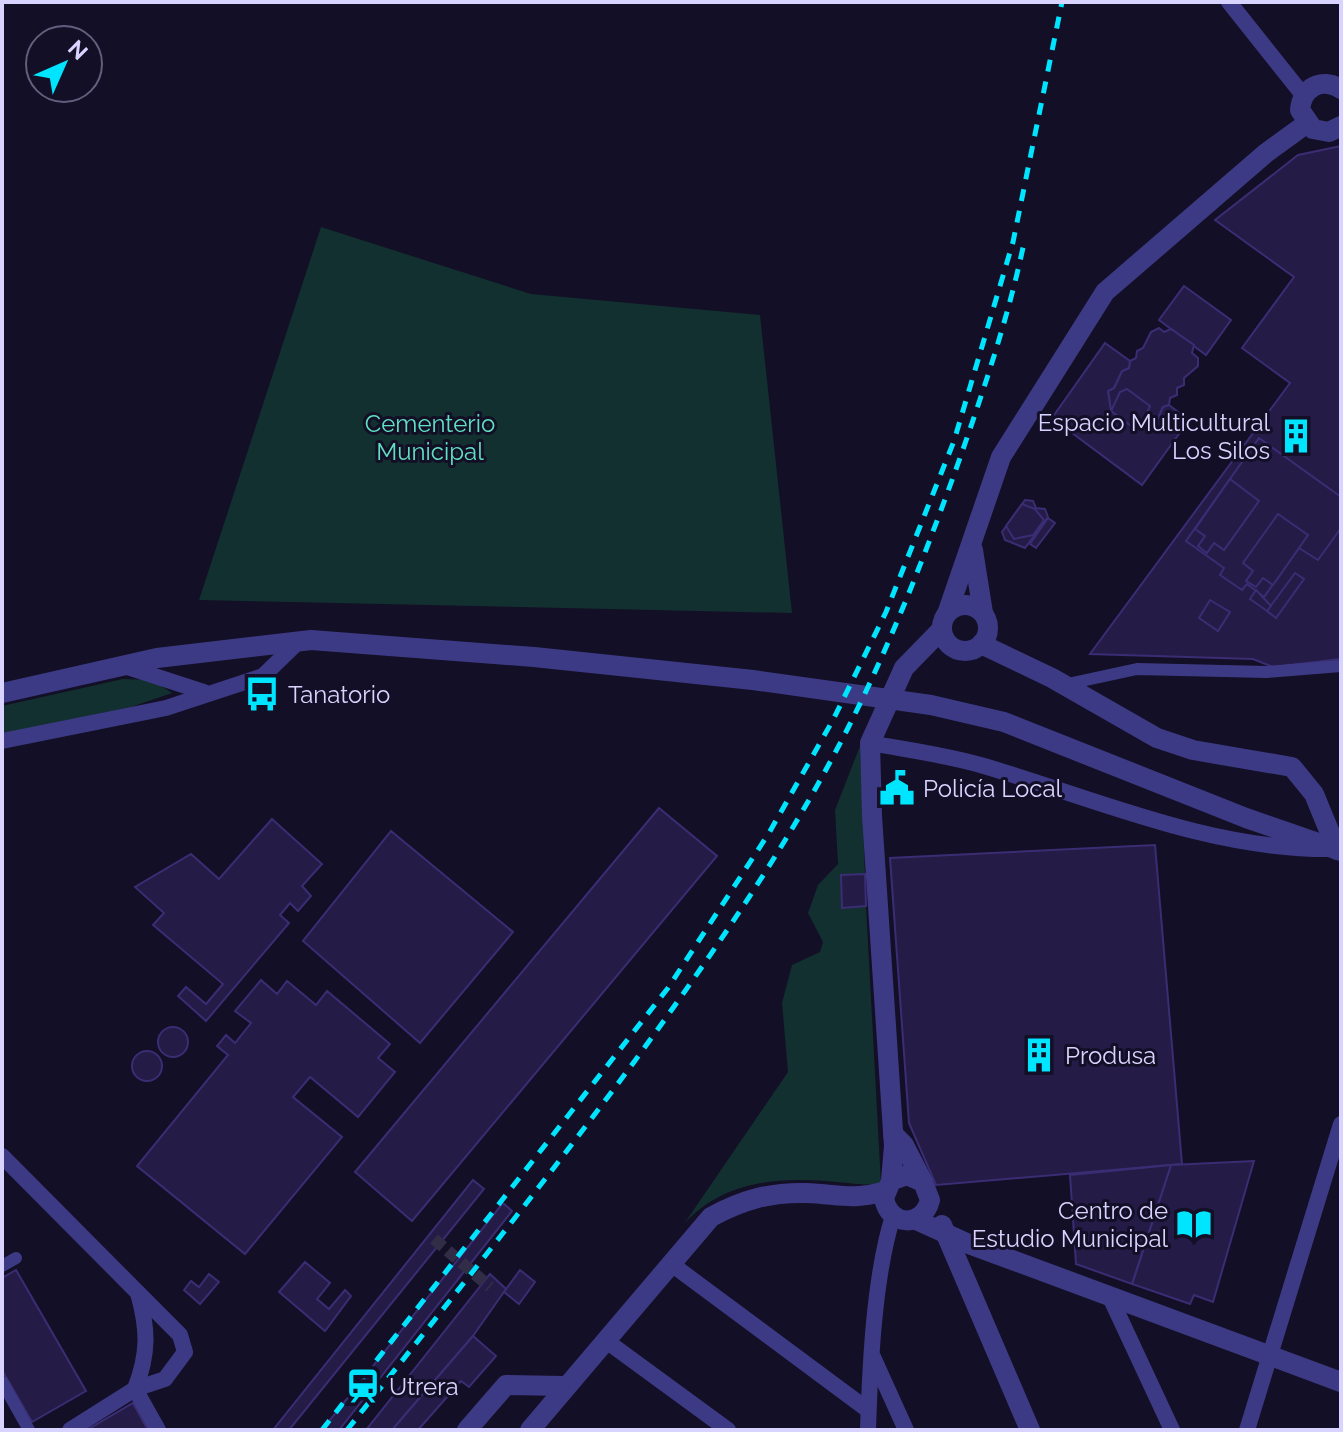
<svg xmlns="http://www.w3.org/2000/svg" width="1343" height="1432" font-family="Raleway,sans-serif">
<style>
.green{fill:#12302f}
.building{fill:#241b47;stroke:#3b2d73;stroke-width:2}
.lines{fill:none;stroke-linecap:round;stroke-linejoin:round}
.pedestrian-tunnel{stroke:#312d47;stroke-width:12;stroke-dasharray:12 6;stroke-linecap:butt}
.pedestrian{stroke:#3d3a85;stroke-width:12}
.minor{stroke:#3d3a85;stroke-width:16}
.tertiary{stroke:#3d3a85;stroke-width:20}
.rail{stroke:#00e5ff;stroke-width:5;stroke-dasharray:12 10;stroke-linecap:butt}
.labels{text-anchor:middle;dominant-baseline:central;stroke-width:6;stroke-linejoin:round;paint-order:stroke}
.poi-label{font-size:24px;fill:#d9d4ff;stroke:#130f26;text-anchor:start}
.park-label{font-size:24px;fill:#5fe0c0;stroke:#130f26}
</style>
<rect width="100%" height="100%" fill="#130f26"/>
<g class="green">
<polygon points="321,227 531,294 760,315 792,613 199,600"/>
<polygon points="123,679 152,680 172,693 131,707 2,734 2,706"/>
<path d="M860 746 865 874 841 875 842 907 866 906 881 1184C861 1186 845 1182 826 1181 773 1177 721 1183 684 1224L788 1072 782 1003 792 965 820 952 823 942 808 913 818 885 838 864 835 810Z"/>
</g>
<g class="building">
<polygon points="1341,146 1341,659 1273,667 1253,659 1090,654 1290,383 1242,348 1294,277 1215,220 1298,155"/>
<polygon points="1184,286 1231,320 1206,355 1159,320"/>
<polygon points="1159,328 1164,332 1171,329 1194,345 1192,353 1198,358 1198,366 1184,378 1184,385 1177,388 1177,395 1170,398 1169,405 1163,407 1155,425 1134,428 1111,411 1108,391 1114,388 1122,371 1129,368 1130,361 1136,358 1137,351 1143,348 1151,332"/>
<polygon points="1105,343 1130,361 1129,368 1122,371 1114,388 1108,391 1111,411 1134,428 1155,425 1163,407 1169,405 1189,420 1142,485 1052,418"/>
<polygon points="1127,389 1150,406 1142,424 1134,428 1111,411 1120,392"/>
<polygon points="1259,438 1341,497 1341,528 1318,560 1299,548 1264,597 1247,584 1242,590 1220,575 1224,568 1186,541"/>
<polygon points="1230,479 1259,501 1224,550 1214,543 1207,553 1198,546 1205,536 1195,529"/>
<polygon points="1025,500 1033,501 1036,508 1045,509 1048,517 1025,548 1005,540 1002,532"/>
<polygon points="1022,504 1035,509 1044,520 1033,535 1014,539 1006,526"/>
<polygon points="1278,514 1308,535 1273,585 1263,578 1256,587 1246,581 1253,571 1243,563"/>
<polygon points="1048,518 1055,523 1036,548 1030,544"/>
<polygon points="1295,573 1304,579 1276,618 1267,611"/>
<polygon points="1256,590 1271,606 1267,611 1250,599"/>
<polygon points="1210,600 1230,612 1218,631 1199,618"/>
<polygon points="659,808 717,856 412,1221 355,1172"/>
<polygon points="272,819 322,864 302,886 311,896 298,911 290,903 280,915 289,923 206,1021 178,996 186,987 206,1004 223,984 153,925 164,913 135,887 191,854 219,879"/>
<polygon points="391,831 513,932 420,1043 303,941"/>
<polygon points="1155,845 1182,1164 936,1185 909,1123 890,858"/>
<polygon points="865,874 866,906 842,908 841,875"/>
<polygon points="261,980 277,994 287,981 316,1005 327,991 390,1044 378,1058 395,1072 358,1117 310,1077 293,1097 342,1137 245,1254 137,1166 228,1055 217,1046 226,1035 235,1043 251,1023 235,1011"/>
<circle cx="173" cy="1042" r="15"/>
<circle cx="147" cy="1066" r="15"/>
<polygon points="1254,1161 1213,1302 1194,1295 1190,1304 1132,1284 1171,1165"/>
<polygon points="1171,1165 1132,1284 1076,1264 1070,1175"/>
<polygon points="473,1180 484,1189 289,1430 273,1430"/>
<polygon points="503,1203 512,1211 339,1430 322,1430"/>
<polygon points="305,1262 330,1283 317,1299 329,1309 345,1290 351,1296 325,1331 279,1292"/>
<polygon points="16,1270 86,1391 32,1422 2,1370 2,1278"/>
<polygon points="520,1270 535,1282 519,1304 504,1292"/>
<polygon points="209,1274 219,1282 200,1304 184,1290 191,1281 199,1287"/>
<polygon points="490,1274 506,1289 473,1336 392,1430 366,1430"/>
<polygon points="473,1336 496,1356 469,1387 461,1381 418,1430 392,1430"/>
<polygon points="133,1403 148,1430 87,1430"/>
</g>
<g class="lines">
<polyline class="pedestrian-tunnel" points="434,1239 490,1287"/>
<g class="pedestrian">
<polyline points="1063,685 1137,669 1267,672 1341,666"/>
<polyline points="2,1266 16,1258"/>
<polyline points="2,1382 29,1430"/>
</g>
<g class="minor">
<polyline points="1229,2 1303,95"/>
<polyline points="124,666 204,692"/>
<polyline points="2,741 166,708 263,676 298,642"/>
<path d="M870 743C908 750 947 755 984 766 1096 799 1208 849 1327 849"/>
<polyline points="2,1156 180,1335 185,1352 165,1379 135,1389 70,1430"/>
<polyline points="670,1263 868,1410"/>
<path d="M138 1293C148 1329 149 1353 135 1389L158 1430"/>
<polyline points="1110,1297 1172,1430"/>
<polyline points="605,1340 728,1430"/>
<polyline points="873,1357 906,1430"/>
<path d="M868 1430C870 1366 874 1276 893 1216"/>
<polyline points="1247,1430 1341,1124"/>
</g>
<g class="tertiary">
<path d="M1341 89C1322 77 1302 87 1300 110L1313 129 1329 132 1341 126"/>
<polyline points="973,550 983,613"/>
<circle cx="965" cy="628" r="23"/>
<polyline points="948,611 1001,457 1105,292 1266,153 1306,124"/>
<polyline points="981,644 1052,678 1157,738 1193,750 1292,767 1314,794 1337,850"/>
<polyline points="2,693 157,658 311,640 534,657 753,680 931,705 1004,722 1246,818 1341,851"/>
<polyline points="893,1134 904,1145 923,1182"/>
<path d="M891 1181 907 1175 923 1182 930 1200C923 1228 889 1227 884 1198L891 1181 894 1146 872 816 870 743 904 668 942 629"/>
<polyline points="916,1220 969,1244 1341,1382"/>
<polyline points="942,1225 1030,1430"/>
<polyline points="467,1430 506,1385 564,1386"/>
<path d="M530 1430 711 1217C742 1200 770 1192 806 1193 839 1194 851 1201 885 1191"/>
</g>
<g class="rail">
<polyline points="322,1430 668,988 769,833 833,720 886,612 954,441 1013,242 1062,2"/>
<path d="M347 1430C444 1308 541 1187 634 1062 712 955 788 846 848 728 892 641 927 550 960 458 985 386 1010 312 1025 238"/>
</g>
</g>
<defs>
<g id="building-bare" transform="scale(2.76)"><path d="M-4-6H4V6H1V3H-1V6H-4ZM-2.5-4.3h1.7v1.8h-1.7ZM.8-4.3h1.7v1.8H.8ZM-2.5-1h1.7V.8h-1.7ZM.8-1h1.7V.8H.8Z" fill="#00e5ff" stroke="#130f26" stroke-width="2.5" paint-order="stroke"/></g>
<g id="bus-bare" transform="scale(2.76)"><path d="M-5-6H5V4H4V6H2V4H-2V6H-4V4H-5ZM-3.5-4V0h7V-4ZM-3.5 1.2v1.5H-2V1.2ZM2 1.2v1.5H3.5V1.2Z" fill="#00e5ff" stroke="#130f26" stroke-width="2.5" paint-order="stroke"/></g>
<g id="civic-bare" transform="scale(2.76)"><path d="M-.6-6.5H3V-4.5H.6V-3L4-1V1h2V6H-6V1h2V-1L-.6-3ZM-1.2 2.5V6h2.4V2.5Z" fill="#00e5ff" stroke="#130f26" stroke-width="2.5" paint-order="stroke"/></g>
<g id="library-bare" transform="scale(2.76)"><path d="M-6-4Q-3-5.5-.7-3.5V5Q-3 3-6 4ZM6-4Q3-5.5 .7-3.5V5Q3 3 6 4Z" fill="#00e5ff" stroke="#130f26" stroke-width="2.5" paint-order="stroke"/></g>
<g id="station-bare" transform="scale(2.76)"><path d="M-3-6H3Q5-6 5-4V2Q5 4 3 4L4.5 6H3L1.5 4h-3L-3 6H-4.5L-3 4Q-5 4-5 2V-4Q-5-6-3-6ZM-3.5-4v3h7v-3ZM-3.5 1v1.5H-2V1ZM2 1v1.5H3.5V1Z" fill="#00e5ff" stroke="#130f26" stroke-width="2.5" paint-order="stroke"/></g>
</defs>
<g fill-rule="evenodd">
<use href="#building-bare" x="1296" y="436"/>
<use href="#bus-bare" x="262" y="694"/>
<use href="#civic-bare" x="897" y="788"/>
<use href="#building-bare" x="1039" y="1055"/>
<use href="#library-bare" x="1194" y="1224"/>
<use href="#station-bare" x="363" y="1386"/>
</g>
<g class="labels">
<g class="poi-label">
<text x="1270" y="422" text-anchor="end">Espacio Multicultural<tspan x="1270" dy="28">Los Silos</tspan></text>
<text x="288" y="694">Tanatorio</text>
<text x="923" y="788">Policía Local</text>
<text x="1065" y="1055">Produsa</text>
<text x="1168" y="1210" text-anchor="end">Centro de<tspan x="1168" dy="28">Estudio Municipal</tspan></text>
<text x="389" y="1386">Utrera</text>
</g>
<g class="park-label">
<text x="430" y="423">Cementerio<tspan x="430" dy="28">Municipal</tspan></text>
</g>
</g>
<rect width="1343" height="1432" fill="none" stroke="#d9d4ff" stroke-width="8"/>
<g transform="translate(64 64) rotate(45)"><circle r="38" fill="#130f26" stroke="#625e7d" stroke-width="2"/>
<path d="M0-6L14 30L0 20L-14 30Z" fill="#00e5ff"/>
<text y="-12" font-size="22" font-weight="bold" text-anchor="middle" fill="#d9d4ff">N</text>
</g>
</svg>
